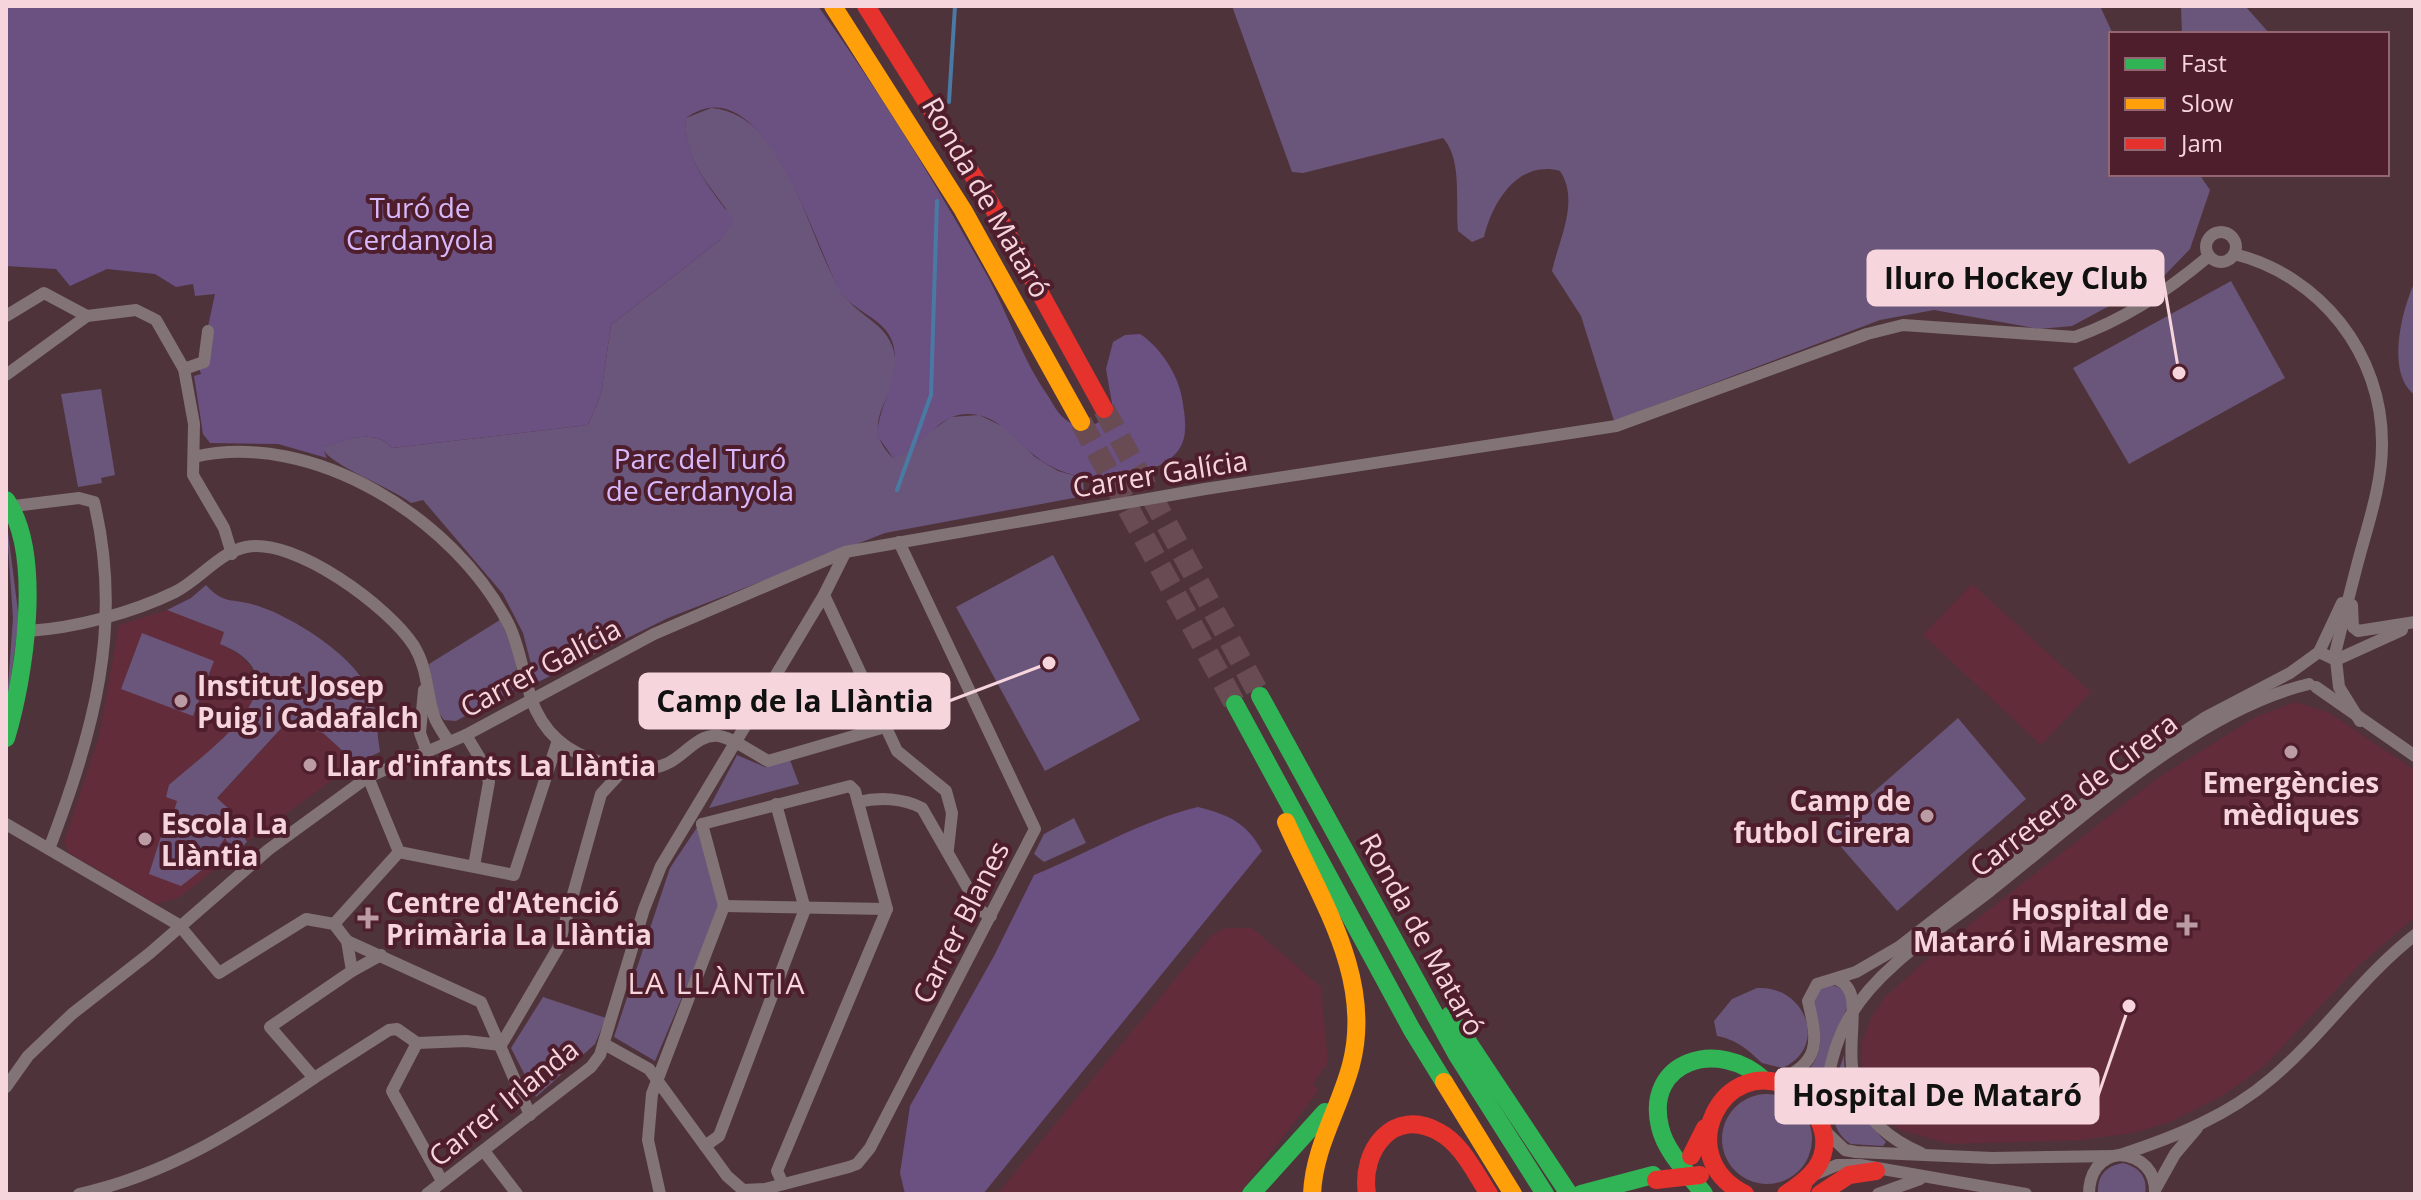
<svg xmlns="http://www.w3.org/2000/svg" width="2421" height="1200" font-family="'Open Sans',sans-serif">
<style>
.built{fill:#622c3b}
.green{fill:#6a567a}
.forest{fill:#6b5082}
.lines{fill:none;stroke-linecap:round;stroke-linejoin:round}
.stream{stroke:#497aa4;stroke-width:4}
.highway-tunnel{stroke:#684b53;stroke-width:22;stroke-dasharray:22 11;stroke-linecap:butt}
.street{stroke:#817376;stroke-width:12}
.fast{stroke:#30b455;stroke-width:18}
.slow{stroke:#ff9f0a;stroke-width:18}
.jam{stroke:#e5322d;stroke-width:18}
.jam-bridge{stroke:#e5322d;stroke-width:18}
.poi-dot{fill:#bc9ca4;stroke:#4f1e2c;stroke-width:3}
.labels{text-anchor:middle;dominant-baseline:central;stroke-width:8;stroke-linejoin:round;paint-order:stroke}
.street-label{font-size:28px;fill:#f6d5dc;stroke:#4f1e2c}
.park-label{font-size:28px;fill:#d7b9fc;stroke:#4f1e2c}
.poi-label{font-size:28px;font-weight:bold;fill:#f6d5dc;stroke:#4f1e2c;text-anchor:start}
.neighbourhood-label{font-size:30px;letter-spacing:2px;fill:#f6d5dc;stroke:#4f1e2c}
.leader{fill:none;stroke:#f6d5dc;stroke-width:3}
.callout-dot{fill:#f6d5dc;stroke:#4f1e2c;stroke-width:3}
.callout{fill:#f6d5dc;stroke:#f6d5dc;stroke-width:3}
.callout-label{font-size:30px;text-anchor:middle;font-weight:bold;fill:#111}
</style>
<rect width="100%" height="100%" fill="#4f333b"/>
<g class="built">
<polygon points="1972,584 2091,692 2041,745 1923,635"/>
<polygon points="167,610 224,632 220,644 240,655 250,666 257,690 247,714 166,797 212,812 234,854 180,897 156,904 68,852 64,842 99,737 119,625"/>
<polygon points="2296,702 2328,712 2415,770 2415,917 2358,966 2264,1066 2224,1095 2172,1121 2138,1132 2081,1140 1950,1144 1899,1130 1880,1112 1869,1093 1861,1068 1862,1042 1871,1018 1885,997 1940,948 2159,777 2256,717"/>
<polygon points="287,722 323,733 356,763 247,842 230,811 217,799"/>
<polygon points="1225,928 1252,928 1321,987 1328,1063 1313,1084 1319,1090 1239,1194 997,1194 1212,935"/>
</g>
<g class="green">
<path d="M1232 6H2100L2113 34 2111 174H2199L2210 190 2190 249 2163 277 2072 326 2039 329 1934 310 1880 320 1614 421 1581 316 1552 271C1559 239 1580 201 1560 171 1518 159 1492 203 1484 237L1472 242 1458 231C1455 204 1463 160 1443 138L1303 173 1292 172Z"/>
<polygon points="2181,6 2245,6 2270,34 2182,34"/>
<path d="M711 108C789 114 807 242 843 294 860 319 890 323 895 357 901 396 855 421 893 458L951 417 979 415 1006 428 1035 457 1058 471 1083 478 1084 496 885 533 668 618 536 683 523 633 503 594 423 500 411 503C389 486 332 467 321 447 344 441 374 427 392 448L588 425 601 394 611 325 720 240 726 209C705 179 683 158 686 118Z"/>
<polygon points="2231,281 2285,378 2129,464 2073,368"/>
<path d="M2415 282V395C2385 374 2402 308 2415 282Z"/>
<polygon points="101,389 115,475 101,478 102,483 78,487 61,394"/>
<polygon points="6,517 19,619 6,713 13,618"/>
<polygon points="1053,555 1140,720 1045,771 956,607"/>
<path d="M206 585C224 605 232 598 255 605 292 616 361 659 372 698 377 715 377 735 380 752L356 763 323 733 287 722 217 798 230 810 247 842 234 854 225 838 203 869 181 886 149 874 163 830 168 831 177 801 166 797 169 785C205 752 313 681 220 644L224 632 167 610 191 598Z"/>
<path d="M500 620C509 639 522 669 515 689L456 721 444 720 438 712 429 664Z"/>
<polygon points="142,633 214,661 193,716 121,689"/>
<polygon points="1958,718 2026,799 1897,911 1828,832"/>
<polygon points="737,755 765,767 790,760 799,784 709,808"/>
<polygon points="1074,818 1086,843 1044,862 1034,854 1044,834"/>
<polygon points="698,826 721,905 655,1061 614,1037 670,868"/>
<path d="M1833 985 1844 990 1848 1006 1834 1035 1818 1091 1800 1078C1827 1056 1822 1031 1813 1002L1821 988Z"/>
<path d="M1757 988C1805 985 1830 1047 1782 1068L1762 1063C1749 1051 1738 1040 1717 1036L1714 1021 1732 999Z"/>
<polygon points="543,997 606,1018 595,1044 536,1097 511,1048"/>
<path d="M1844 1055C1844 1093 1861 1116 1886 1142L1883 1146 1851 1144C1821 1125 1835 1082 1844 1055Z"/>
<circle cx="1767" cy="1139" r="45"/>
<path d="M2123 1163C2139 1167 2148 1177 2145 1194H2098C2097 1176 2105 1166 2123 1163Z"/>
</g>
<g class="forest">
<path d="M6 6H818C879 91 933 179 984 270 1008 312 1020 356 1048 396 1053 404 1058 414 1066 420 1083 433 1103 424 1113 409L1106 369 1113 342 1125 335 1140 334C1160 347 1178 374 1182 398 1187 428 1190 450 1160 465 1120 486 1069 484 1034 455 1013 438 998 415 969 414 935 413 924 451 893 458L877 435C879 404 903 372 892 341 884 318 852 311 840 291 815 247 764 62 686 118 683 161 711 188 734 221L720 240 611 325 601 394 588 425 392 448C374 427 345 441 322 447L327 458 278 444 210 443 203 434 194 376 201 374 199 368 215 294 195 296 193 284 176 287 155 274 107 269 70 286 56 269 6 266Z"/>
<path d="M1198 807C1229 815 1246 822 1262 851L983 1194H905L900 1173 910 1106 994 956 1034 875C1089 853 1140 821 1198 807Z"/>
</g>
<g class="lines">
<g class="stream">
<polyline points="949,102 955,6"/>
<polyline points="897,490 931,395 937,201"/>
</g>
<g class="highway-tunnel">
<polyline points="1104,409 1260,696"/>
<polyline points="1081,422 1235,704"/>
</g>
<g class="street">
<circle cx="2221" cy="247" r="15"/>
<path d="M2234 254C2320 275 2383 354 2382 445 2382 483 2369 521 2359 558 2350 591 2342 625 2334 658"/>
<polyline points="6,316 44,293 87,316"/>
<polyline points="184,369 204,362 208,331"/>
<polyline points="6,375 87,316 136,310 156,320 184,369 194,424 193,475 224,528 232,554"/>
<path d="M194 457C313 429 454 519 508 623 529 664 521 716 567 747 589 762 640 776 666 764 684 757 697 733 719 736 735 739 753 753 768 761L885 727"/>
<path d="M6 507 79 498 94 502C124 626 93 734 49 849"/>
<polyline points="824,595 897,751 946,791 952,813 948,849"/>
<polyline points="2352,605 2353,627 2358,631 2415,622"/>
<path d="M28 631C75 628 132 613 175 592 199 580 220 552 246 547 295 537 389 607 414 646 428 669 426 691 434 716 437 725 444 734 449 742"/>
<polyline points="2319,652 2342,603"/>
<polyline points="2336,660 2402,630"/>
<polyline points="2316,687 2415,756"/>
<polyline points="424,690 420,733 427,752"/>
<polyline points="466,735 484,765 489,782 474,866"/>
<polyline points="368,777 399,852"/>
<path d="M858 802C879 797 903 798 922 808L981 911 991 916"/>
<polyline points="6,824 179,925 219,973 306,919 334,924 347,941 352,971 270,1027 314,1078 389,1030 397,1029 417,1043"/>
<polyline points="702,824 850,786 855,791 887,909 777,1171 783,1184"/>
<polyline points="724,906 887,909"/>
<polyline points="334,924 399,852 514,875 558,740"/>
<polyline points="347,941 481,1002 530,1115"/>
<polyline points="352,971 381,955"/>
<path d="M1838 980C1882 998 1802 1102 1921 1153"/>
<polyline points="417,1043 392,1091 442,1181"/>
<polyline points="417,1043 466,1041 501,1045"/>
<polyline points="501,1045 558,948 601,794 627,766"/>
<polyline points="606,1045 649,1069 727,1176 743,1190 765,1189 849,1167 857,1164 870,1148 1035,829 899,542"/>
<path d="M1777 1081C1821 1063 1818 1042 1808 1001L1817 984 1856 972 1899 947 2131 767 2206 717 2290 673 2319 652 2336 660 2339 687 2360 721"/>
<path d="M6 1087 28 1056 72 1014 150 953 268 850 368 777 466 735 654 634 845 552 1205 489 1616 426 1867 334 1903 325 2075 337C2124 320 2170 289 2209 256"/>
<path d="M1822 1121C1827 1085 1830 1049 1850 1016 1881 964 1943 928 1990 891 2080 820 2197 710 2309 684"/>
<polyline points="1823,1129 1845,1150 1856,1152 1992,1158 2114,1156"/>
<polyline points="705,1146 719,1136 805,909 776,804"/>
<polyline points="484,1151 517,1194"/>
<path d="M2120 1155C2175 1137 2228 1116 2272 1078 2324 1034 2361 977 2415 935"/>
<polyline points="1811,1176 1837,1165 1860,1165 2026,1194"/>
<polyline points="2156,1188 2175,1154 2197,1128"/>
<path d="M79 1194C167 1175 241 1128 314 1078"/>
<polyline points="427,1194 591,1067 600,1055 644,909 661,866 824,595 845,553"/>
<polyline points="660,1194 648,1140 652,1094 724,906 702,824"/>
<polyline points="1878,1194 1920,1179"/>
<path d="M2089 1194C2089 1174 2099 1157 2120 1155 2142 1157 2156 1171 2155 1194"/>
</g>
<g class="fast">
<path d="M6 500C44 554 24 679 6 738"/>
<polyline points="1260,696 1457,1055 1545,1194"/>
<polyline points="1235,704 1412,1030 1444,1082"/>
<polyline points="1450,1015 1569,1194"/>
<polyline points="1251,1194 1325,1112"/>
<polyline points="1581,1194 1653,1175"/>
<path d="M1704 1194C1689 1174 1666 1153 1660 1127 1644 1060 1719 1038 1764 1080"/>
</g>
<g class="slow">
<polyline points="833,6 963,210 1081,422"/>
<path d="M1286 822C1320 899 1374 978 1351 1065 1339 1110 1314 1147 1312 1194"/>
<polyline points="1444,1082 1513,1194"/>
</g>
<g class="jam">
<polyline points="866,6 991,204 1104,409"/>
<polyline points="1691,1156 1705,1128"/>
<path d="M1367 1194C1360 1151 1393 1106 1439 1132 1462 1144 1475 1173 1489 1194"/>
<path d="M1745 1194C1669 1156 1724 1052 1791 1088 1807 1096 1818 1114 1823 1131 1830 1162 1809 1179 1786 1194"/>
<polyline points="1800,1194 1803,1185"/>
<polyline points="1820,1194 1849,1175 1876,1171"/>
</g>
<polyline class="jam-bridge" points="1656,1180 1700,1175"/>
</g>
<g class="poi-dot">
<circle cx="181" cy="701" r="8"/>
<circle cx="2291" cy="752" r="8"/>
<circle cx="310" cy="765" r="8"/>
<circle cx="1927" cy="816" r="8"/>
<circle cx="145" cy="839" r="8"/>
<path d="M364 906h8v8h8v8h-8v8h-8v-8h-8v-8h8z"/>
<path d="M2183 913h8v8h8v8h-8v8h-8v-8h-8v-8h8z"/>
</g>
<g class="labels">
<g class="street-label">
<text transform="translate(987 197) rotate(60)">Ronda de Mataró</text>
<text transform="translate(1160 473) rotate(-9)">Carrer Galícia</text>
<text transform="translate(540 667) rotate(-28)">Carrer Galícia</text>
<text transform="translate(2073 794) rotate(-37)">Carretera de Cirera</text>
<text transform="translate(960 922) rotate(-63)">Carrer Blanes</text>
<text transform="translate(1423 934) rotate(61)">Ronda de Mataró</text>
<text transform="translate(503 1102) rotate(-39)">Carrer Irlanda</text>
</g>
<g class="park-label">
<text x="420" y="207">Turó de<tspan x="420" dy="32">Cerdanyola</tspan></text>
<text x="700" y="458">Parc del Turó<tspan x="700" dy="32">de Cerdanyola</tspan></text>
</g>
<g class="poi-label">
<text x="197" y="685">Institut Josep<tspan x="197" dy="32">Puig i Cadafalch</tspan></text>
<text x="326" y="765">Llar d'infants La Llàntia</text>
<text x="2291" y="782" text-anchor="middle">Emergències<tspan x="2291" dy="32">mèdiques</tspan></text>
<text x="1911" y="800" text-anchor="end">Camp de<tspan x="1911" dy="32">futbol Cirera</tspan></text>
<text x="161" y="823">Escola La<tspan x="161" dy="32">Llàntia</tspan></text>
<text x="386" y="902">Centre d'Atenció<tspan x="386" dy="32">Primària La Llàntia</tspan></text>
<text x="2169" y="909" text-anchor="end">Hospital de<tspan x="2169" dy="32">Mataró i Maresme</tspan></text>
</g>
<g class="neighbourhood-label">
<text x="717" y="982">LA LLÀNTIA</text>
</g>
</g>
<path class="leader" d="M2179 373L2163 278M1049 663L949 701M2129 1006L2098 1096"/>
<g class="callout-dot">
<circle cx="2179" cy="373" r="8"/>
<circle cx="1049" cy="663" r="8"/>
<circle cx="2129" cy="1006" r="8"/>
</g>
<g class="callout">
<rect x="1868" y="251" width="295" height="54" rx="8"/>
<rect x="640" y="674" width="309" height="54" rx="8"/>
<rect x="1776" y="1069" width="322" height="54" rx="8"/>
</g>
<g class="callout-label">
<text x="2016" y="289">Iluro Hockey Club</text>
<text x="795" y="712">Camp de la Llàntia</text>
<text x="1937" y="1106">Hospital De Mataró</text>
</g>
<rect width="2421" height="1200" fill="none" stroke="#f6d5dc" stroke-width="16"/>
<rect x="2109" y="32" width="280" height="144" fill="#4f1e2c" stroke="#926772" stroke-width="2"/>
<rect x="2125" y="58" width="40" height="12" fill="#30b455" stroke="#926772" stroke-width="2"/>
<text x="2181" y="72" font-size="24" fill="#f6d5dc">Fast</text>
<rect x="2125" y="98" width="40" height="12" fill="#ff9f0a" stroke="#926772" stroke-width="2"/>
<text x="2181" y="112" font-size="24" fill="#f6d5dc">Slow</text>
<rect x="2125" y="138" width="40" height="12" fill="#e5322d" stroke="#926772" stroke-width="2"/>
<text x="2181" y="152" font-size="24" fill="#f6d5dc">Jam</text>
</svg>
